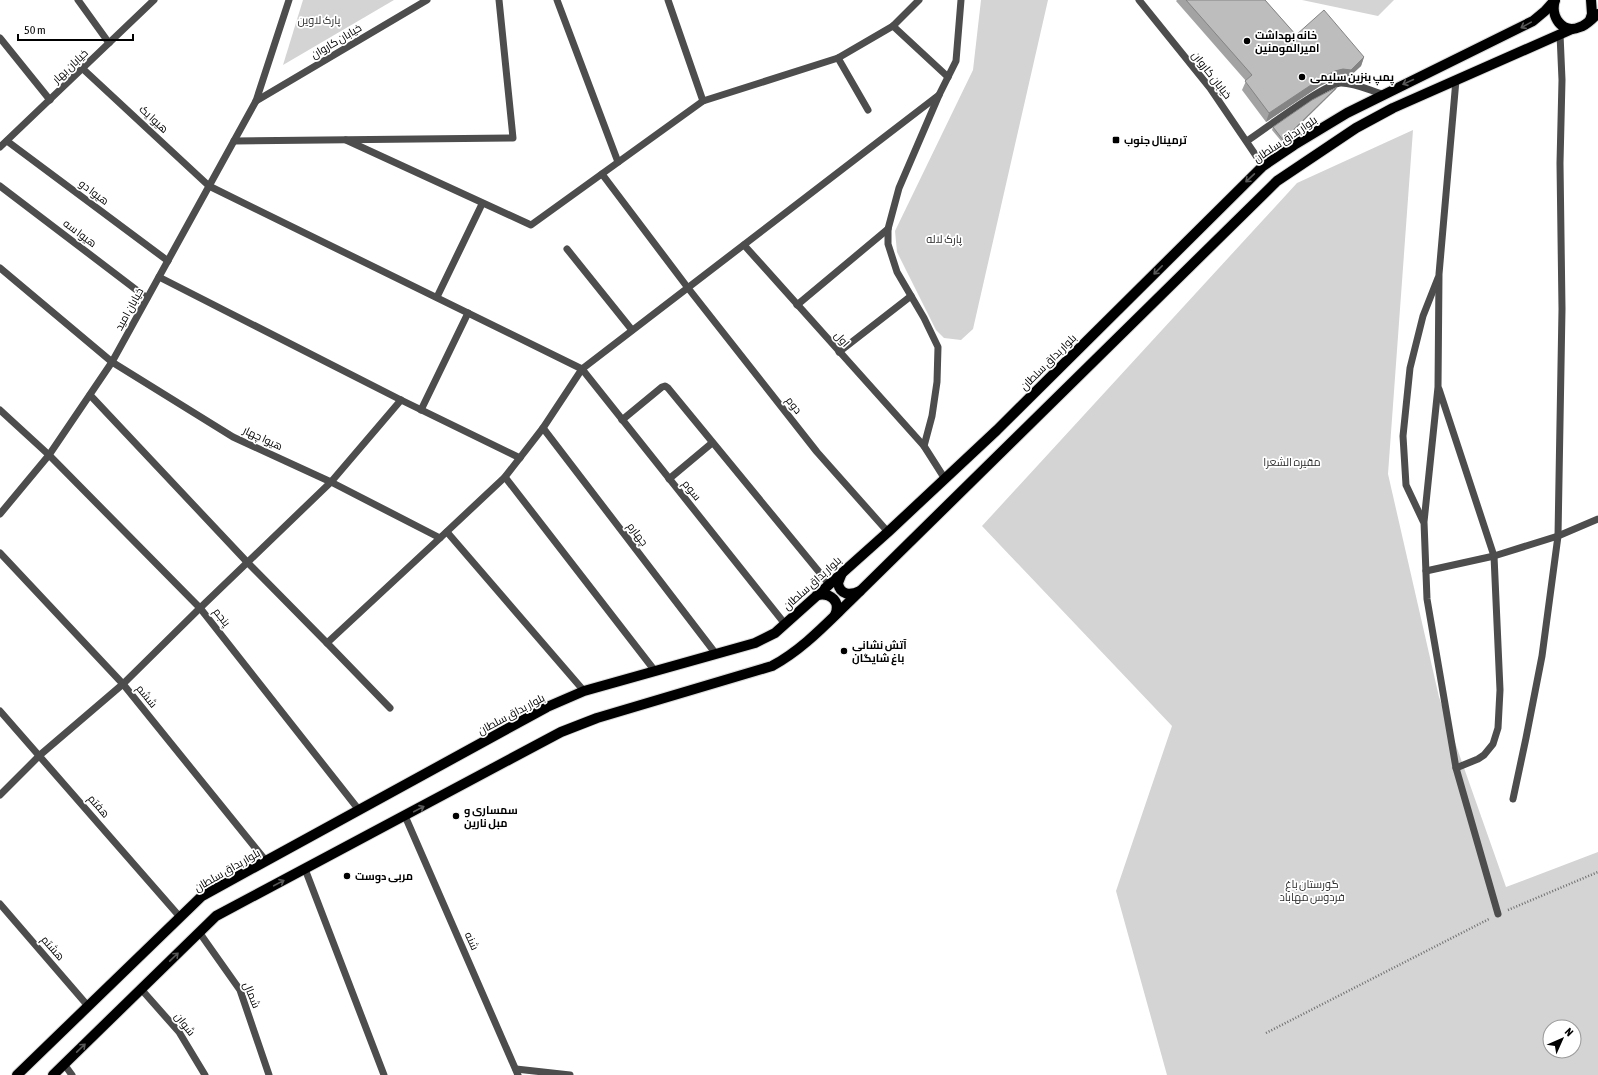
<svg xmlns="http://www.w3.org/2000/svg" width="1598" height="1075" font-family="'Asap Condensed',Cairo,sans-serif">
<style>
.green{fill:#d4d4d4;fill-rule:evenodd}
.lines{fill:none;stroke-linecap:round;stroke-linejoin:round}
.major-casing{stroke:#dbdbdb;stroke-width:12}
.path{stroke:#6f6f6f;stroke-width:2.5;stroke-dasharray:1 2;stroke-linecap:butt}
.minor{stroke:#4d4d4d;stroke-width:7}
.major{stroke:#000;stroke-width:10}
.wall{fill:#a3a3a3}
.shaded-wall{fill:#848484}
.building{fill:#bdbdbd;stroke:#848484}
.oneway{stroke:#595959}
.poi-dot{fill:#000;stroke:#fff;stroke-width:1.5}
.labels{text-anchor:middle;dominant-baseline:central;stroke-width:3.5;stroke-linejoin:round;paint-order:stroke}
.park-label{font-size:11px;fill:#2b2b2b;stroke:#fff}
.poi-label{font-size:11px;font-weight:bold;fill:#000;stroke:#fff;text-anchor:start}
.street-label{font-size:11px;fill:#000;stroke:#fff}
</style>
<rect width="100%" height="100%" fill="#fff"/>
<g class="green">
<polygon points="303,0 394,0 283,65"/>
<polygon points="981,0 1048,0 973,329 961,340 944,338 936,330 897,252 895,231 973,70"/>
<polygon points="1302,0 1394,0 1378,16"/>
<path d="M1413 130 1388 474 1439 697 1506 887 1598 852V1075H1167L1116 891 1172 726 982 526 1297 183ZM1550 1027H1574V1051H1550Z"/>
</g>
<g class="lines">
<g class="major-casing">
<g id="major">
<path d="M1555 0C1550 16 1562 35 1580 27 1587 25 1592 18 1598 14"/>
<polyline points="1590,20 1592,14 1591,0"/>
<path d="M842 573 838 583C840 595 850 596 860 591"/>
<path d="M817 595C831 592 841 602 835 615"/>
<polyline points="17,1075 202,896 547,707 584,691 755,643 775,633 888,532 997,430 1263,166 1294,145 1347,113 1533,21 1545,11 1555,0"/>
<path d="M53 1075 216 916 561 732 597 718 772 666C802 650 826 624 850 601L1277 181 1356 128 1393 108 1572 29"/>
</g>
</g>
<g class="path">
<polyline points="1508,910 1598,872"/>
<polyline points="1266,1033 1489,919"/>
</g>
<g class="minor">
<polyline points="78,0 109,43"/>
<polyline points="557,0 618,162"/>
<polyline points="668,0 703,101"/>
<polyline points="1139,0 1210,88 1263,166"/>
<polyline points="893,26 948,77"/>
<polyline points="0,38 50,100"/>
<polyline points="838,58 868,110"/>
<polyline points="83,69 209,186 582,369 785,624"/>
<polyline points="1456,80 1439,274 1438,387 1424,522 1427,599 1456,768 1498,914"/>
<polyline points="256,101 427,0"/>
<polyline points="346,140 531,225 703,101 838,58 893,26 919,0"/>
<polyline points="7,141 168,261"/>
<polyline points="234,141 513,138 499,0"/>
<path d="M1247 141C1264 130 1325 83 1341 83 1355 83 1369 90 1382 94"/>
<polyline points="0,147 154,0"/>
<polyline points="602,174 688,288 817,452 888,532"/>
<polyline points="0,186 147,298"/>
<polyline points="744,245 924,446"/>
<polyline points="567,249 632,330"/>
<polyline points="0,268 112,362 233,437 331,482 440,538 505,477 543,428 582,369 939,95"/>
<polyline points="159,277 401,400 520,458"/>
<polyline points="437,297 482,204"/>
<polyline points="797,305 888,229"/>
<polyline points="839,352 911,296"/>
<polyline points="1439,389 1494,556 1500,690 1498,728 1493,744 1484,755 1478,759 1456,768"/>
<polyline points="90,395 248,563 327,643 440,538"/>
<polyline points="0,410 49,455 200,608 359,810"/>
<polyline points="421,410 468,313"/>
<polyline points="622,420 662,387 665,386 668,388 829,584"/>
<polyline points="543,428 716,654"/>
<polyline points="505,477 655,671"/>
<polyline points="669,479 712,443"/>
<polyline points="945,479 924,446 932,416 937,382 938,347 924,318 897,272 888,244 888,229 899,188 939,95 956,61 961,0"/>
<polyline points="0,514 49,455 112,362 256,101 289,0"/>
<polyline points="1423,521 1406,485 1403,436 1410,368 1423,316 1438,278"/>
<polyline points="447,532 584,691"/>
<polyline points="0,553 123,684 266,861"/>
<polyline points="1426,571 1494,556 1558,536 1598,519"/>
<polyline points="327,643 390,708"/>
<polyline points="0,711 180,917"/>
<polyline points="0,795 40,755 123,684 200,608 331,482 401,400"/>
<polyline points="1513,799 1526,738 1542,656 1558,536 1562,309 1560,163 1562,80 1560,34"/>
<polyline points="405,816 518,1075"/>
<polyline points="305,869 384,1075"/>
<polyline points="0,904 88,1006"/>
<polyline points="199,932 240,990 269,1075"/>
<polyline points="141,989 179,1032 205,1075"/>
<polyline points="64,1064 72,1075"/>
<polyline points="516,1069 570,1075"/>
</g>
<use href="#major" class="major"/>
</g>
<g class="wall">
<polygon points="1177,0 1265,0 1296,35 1364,57 1361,66 1348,78 1340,78 1332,80 1320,86 1266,122 1242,90 1246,81 1176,1"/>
<polygon points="1337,87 1336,89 1282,142 1272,130 1273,127"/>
</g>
<g class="shaded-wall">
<polygon points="1364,57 1361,66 1348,78 1340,78 1332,80 1320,86 1266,122 1269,113 1323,77"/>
<polygon points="1337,87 1336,89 1282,142 1283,140"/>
</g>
<g class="building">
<polygon points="1186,0 1265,0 1296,35 1324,10 1364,57 1351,70 1343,69 1335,71 1323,77 1269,113 1245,81 1252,75"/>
<polygon points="1337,87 1283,140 1273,127 1312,100"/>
</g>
<defs><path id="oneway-shaft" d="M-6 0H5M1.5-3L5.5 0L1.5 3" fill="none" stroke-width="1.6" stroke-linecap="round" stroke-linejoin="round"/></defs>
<g class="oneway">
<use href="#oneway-shaft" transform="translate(1526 25) rotate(151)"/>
<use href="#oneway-shaft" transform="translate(1408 82) rotate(155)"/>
<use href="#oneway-shaft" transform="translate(1250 178) rotate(137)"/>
<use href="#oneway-shaft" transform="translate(1158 270) rotate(135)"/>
<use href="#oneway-shaft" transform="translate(419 809) rotate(-28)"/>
<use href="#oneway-shaft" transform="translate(279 883) rotate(-28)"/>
<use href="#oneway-shaft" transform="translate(174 957) rotate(-44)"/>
<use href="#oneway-shaft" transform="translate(81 1048) rotate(-44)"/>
</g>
<g class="poi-dot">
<circle cx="1247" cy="41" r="4"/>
<circle cx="1302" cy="77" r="4"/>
<rect x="1112" y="136" width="8" height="8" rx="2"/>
<circle cx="844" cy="651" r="4"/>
<circle cx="456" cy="816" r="4"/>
<circle cx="347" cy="876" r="4"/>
</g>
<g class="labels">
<g class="park-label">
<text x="319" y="20">پارک لاوین</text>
<text x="944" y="239">پارک لاله</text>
<text x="1292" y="462">مقیره الشعرا</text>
<text x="1312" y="884">گورستان باغ<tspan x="1312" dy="13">فردوس مهاباد</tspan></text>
</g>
<g class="poi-label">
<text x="1255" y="35">خانه بهداشت<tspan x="1255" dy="13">امیرالمومنین</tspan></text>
<text x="1310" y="77">پمپ بنزین سلیمی</text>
<text x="1124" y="140">ترمینال جنوب</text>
<text x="852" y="645">آتش نشانی<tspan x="852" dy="13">باغ شایگان</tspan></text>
<text x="464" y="810">سمساری و<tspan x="464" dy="13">مبل نارین</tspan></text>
<text x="355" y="876">مربی دوست</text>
</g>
<g class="street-label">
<text transform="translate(336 41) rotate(-31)">خیابان کاروان</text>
<text transform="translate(70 66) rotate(-43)">خیابان بهار</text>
<text transform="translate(1212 75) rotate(52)">خیابان کاروان</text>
<text transform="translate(154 119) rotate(43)">هیوا یک</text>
<text transform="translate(1285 139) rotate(-34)">بلوار بداق سلطان</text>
<text transform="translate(94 192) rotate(37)">هیوا دو</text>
<text transform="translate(80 233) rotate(37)">هیوا سه</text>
<text transform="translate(129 309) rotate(-61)">خیابان امید</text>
<text transform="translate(842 339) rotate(49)">اول</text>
<text transform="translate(1048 362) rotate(-45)">بلوار بداق سلطان</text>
<text transform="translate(794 405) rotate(52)">دوم</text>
<text transform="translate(263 438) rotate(25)">هیوا چهار</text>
<text transform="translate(692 490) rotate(51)">سوم</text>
<text transform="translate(638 534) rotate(53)">چهارم</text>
<text transform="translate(812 583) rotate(-42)">بلوار بداق سلطان</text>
<text transform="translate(222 617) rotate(52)">پنجم</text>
<text transform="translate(147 696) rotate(51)">ششم</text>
<text transform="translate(511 714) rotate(-28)">بلوار بداق سلطان</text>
<text transform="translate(99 806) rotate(49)">هفتم</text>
<text transform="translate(227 870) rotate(-30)">بلوار بداق سلطان</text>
<text transform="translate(472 941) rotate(66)">شنه</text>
<text transform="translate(53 948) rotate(49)">هشتم</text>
<text transform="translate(252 995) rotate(67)">شمال</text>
<text transform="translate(185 1024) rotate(52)">شوان</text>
</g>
</g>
<g transform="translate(1562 1039) rotate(45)"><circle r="19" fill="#ffffff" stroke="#999999"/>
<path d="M0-3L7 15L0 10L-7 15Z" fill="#000000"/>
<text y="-6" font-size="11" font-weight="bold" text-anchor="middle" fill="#000000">N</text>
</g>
<path d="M18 34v6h115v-6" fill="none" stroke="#000000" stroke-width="2"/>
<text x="24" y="34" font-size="12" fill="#000000" stroke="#ffffff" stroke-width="3" paint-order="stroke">50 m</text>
</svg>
